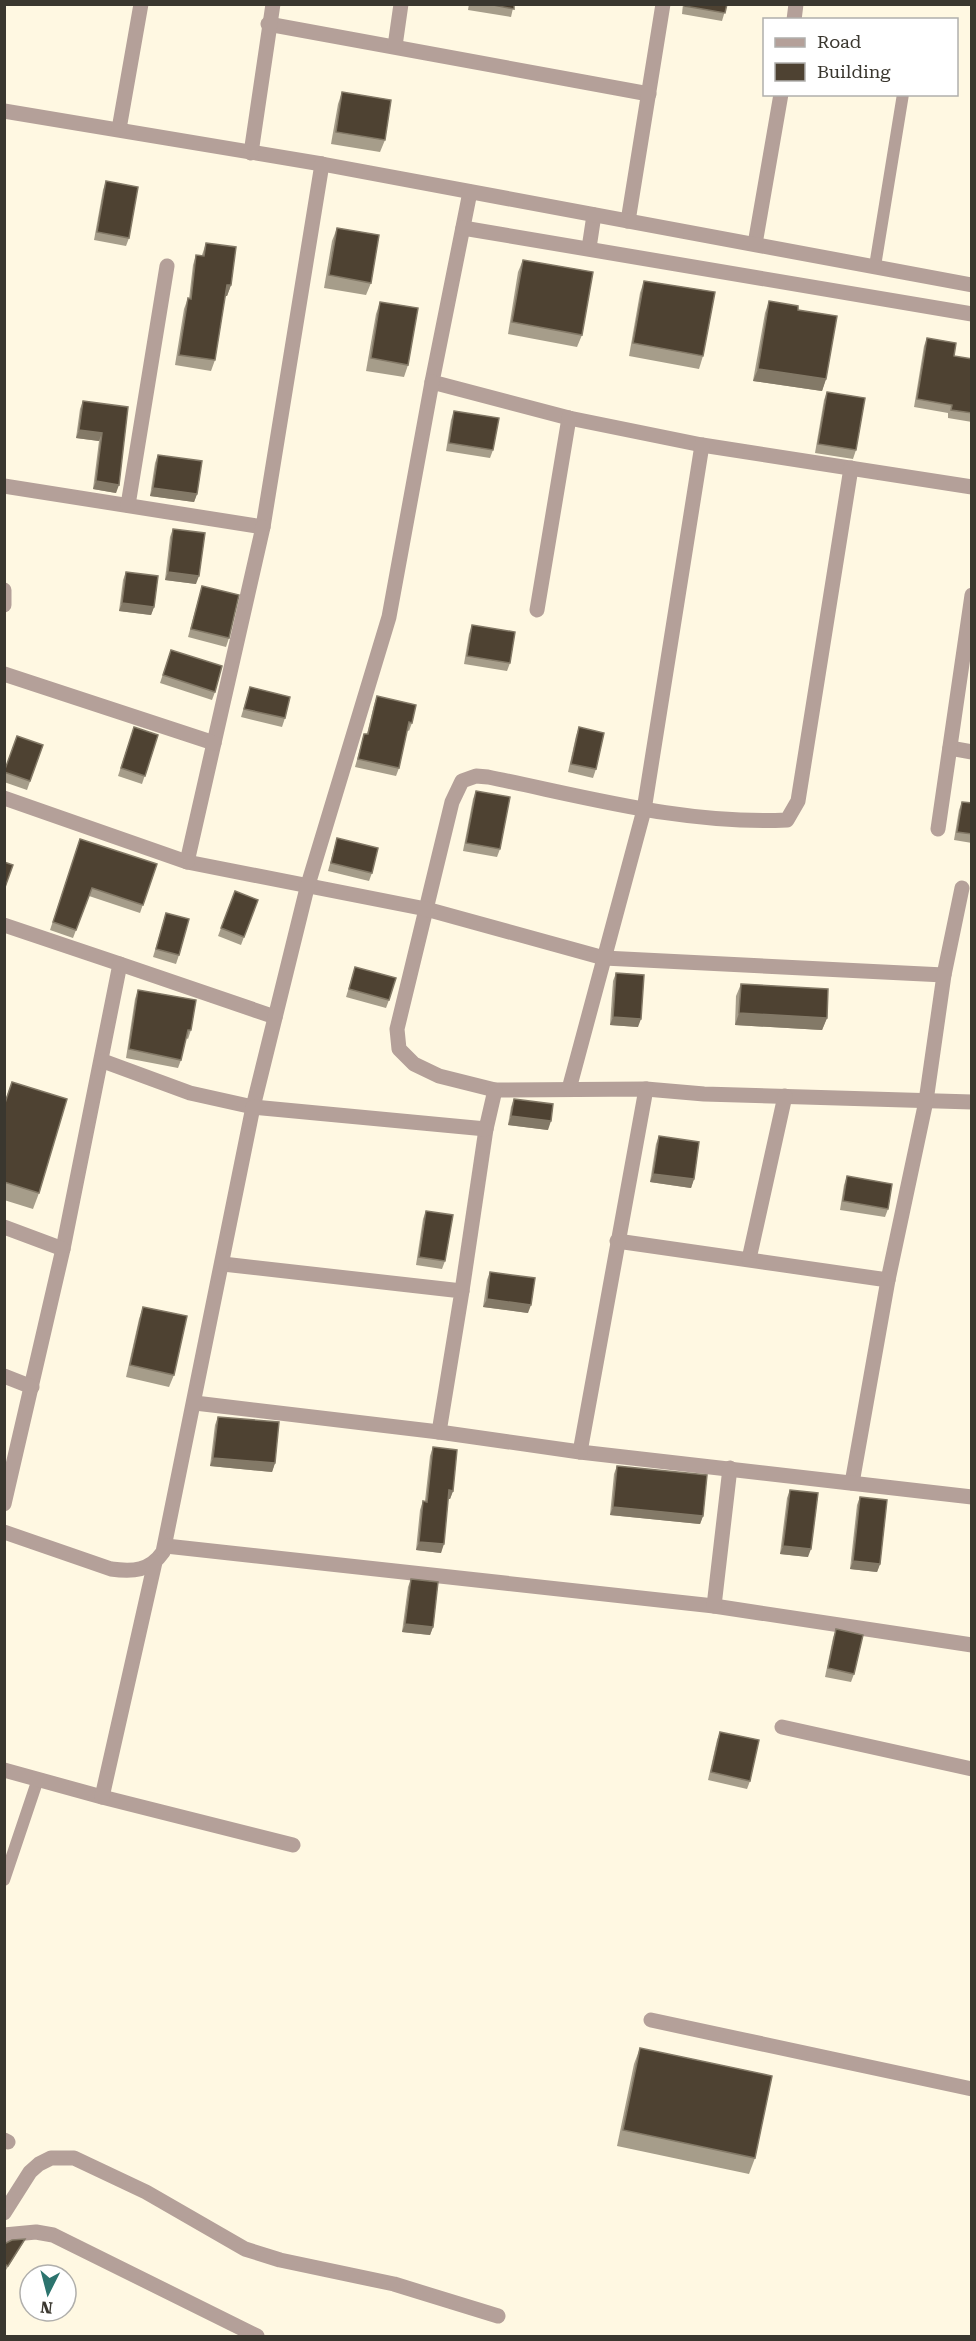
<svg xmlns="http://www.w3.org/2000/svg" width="976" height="2341" font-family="'Roboto Serif',serif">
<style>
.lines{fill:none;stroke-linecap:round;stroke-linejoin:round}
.lane{stroke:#b4a099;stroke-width:12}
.street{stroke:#b4a099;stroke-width:15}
.wall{fill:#a69d8a}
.shaded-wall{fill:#837967}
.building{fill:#4e4232;stroke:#837967;stroke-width:1.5}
</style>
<rect width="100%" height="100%" fill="#fff8e2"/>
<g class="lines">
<g class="lane">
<polyline points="875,266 903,94"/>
<polyline points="4,1880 38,1779"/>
</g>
<g class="street">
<polyline points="794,20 796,4"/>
<polyline points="268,24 649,94"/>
<polyline points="395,46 401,4"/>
<polyline points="4,111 322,164"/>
<polyline points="119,129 141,4"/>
<polyline points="251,153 273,4"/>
<polyline points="470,192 432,382 569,418 702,445 972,487"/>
<polyline points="628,221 663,4"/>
<polyline points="463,228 972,314"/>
<polyline points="755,244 781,94"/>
<polyline points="589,248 594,215"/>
<path d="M851 468 798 801 787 820C685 825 587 797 488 777L476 776 462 781 452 802 397 1029 399 1049 414 1064 439 1076 495 1090 646 1089 704 1094 972 1102"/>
<polyline points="4,486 263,527 322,164 972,285"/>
<polyline points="128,505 167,266"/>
<polyline points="263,527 187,862 426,909 604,958 944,975"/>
<polyline points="4,590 4,605"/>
<polyline points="537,610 569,418"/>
<polyline points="4,674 214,743"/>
<polyline points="950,748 972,752"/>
<polyline points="4,798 187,862"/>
<polyline points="938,829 972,595"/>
<polyline points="4,925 120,964 63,1249 4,1504"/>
<polyline points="120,964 275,1017"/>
<polyline points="103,1061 190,1093 253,1107 307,888 389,617 432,382"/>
<polyline points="569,1089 644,810 702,445"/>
<polyline points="4,1227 63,1249"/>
<polyline points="617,1241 888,1280 852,1483"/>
<polyline points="749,1259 785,1096"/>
<polyline points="223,1264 462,1291 439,1432"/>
<polyline points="888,1280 926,1101 944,975 962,888"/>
<polyline points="462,1291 486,1129"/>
<polyline points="4,1376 32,1387"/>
<polyline points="195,1403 439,1432 580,1452 972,1497"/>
<polyline points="580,1452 646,1089"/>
<path d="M4 1532 111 1569C133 1572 150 1571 163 1552L253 1107 486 1129 495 1090"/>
<polyline points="166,1546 714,1606 972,1645"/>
<polyline points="714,1606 730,1468"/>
<polyline points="782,1727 972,1769"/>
<polyline points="4,1770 102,1797 293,1845"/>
<polyline points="102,1797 155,1562"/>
<polyline points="651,2020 972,2089"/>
<polyline points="4,2140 8,2142"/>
<polyline points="4,2213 30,2172 39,2164 51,2158 74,2158 146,2192 245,2249 280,2260 394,2284 498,2316"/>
<polyline points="4,2235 36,2232 53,2235 257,2336"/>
</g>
</g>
<g class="wall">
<polygon points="469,4 514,4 511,17 468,10"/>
<polygon points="683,4 727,4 722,21 682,14"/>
<polygon points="342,92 385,140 380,152 331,144 338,104"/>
<polygon points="106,181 129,238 126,246 94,240 103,190"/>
<polygon points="337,228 371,283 366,295 324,288 332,241"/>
<polygon points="206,243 231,285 227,296 225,296 215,360 211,371 175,365 184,309 188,298 189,299 193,265 196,255 202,255"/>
<polygon points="523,260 582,335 577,347 508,334 518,272"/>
<polygon points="644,281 703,356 699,369 629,356 640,293"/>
<polygon points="769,301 798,310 826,379 822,391 753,381 765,313"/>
<polygon points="380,302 408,365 404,377 366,371 376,314"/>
<polygon points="927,338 954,356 972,359 972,422 948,418 948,413 914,407 924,346"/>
<polygon points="827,392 856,450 853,459 815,453 824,400"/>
<polygon points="83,401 128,407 116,493 93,489 99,441 76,438 80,409"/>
<polygon points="454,411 493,450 490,458 446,451 451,420"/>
<polygon points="158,455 197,494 194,502 150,496 155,463"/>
<polygon points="173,529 196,584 165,580 170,537"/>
<polygon points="126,572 154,607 151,615 119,611 123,580"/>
<polygon points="202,586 229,638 226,647 188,637"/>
<polygon points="472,625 510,663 507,671 464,664 469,634"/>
<polygon points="171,650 215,692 212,700 160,683"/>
<polygon points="250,687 285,718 282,727 241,717"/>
<polygon points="377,696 412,723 409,731 407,730 399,768 396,776 355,767 364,734 367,734 374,705"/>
<polygon points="134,727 158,735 142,784 118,776"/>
<polygon points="579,727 596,769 593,778 568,772 576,736"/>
<polygon points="43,745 27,790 4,782 4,772"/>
<polygon points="476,791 500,849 497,857 463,851 473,799"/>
<polygon points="962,802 972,803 972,843 954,840 959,810"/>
<polygon points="337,838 372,873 369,881 328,871"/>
<polygon points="80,839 157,864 140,913 89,896 73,938 50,930"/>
<polygon points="235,891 258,900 241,945 218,936"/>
<polygon points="166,913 179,955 176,964 153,957"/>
<polygon points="355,967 389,1000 386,1008 346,997"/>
<polygon points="616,973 638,1027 610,1025 613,981"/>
<polygon points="741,984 827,1018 822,1030 735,1025 736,996"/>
<polygon points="138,990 191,1030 188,1039 186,1038 181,1060 178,1068 126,1058 135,999"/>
<polygon points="12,1082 39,1193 33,1209 4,1200 4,1103"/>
<polygon points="514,1099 548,1130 508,1125 511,1107"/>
<polygon points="659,1136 694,1179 691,1188 650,1182 656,1144"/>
<polygon points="847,1176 888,1209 885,1217 840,1210 844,1185"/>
<polygon points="426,1211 445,1261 442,1269 416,1265 423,1219"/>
<polygon points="490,1272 528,1313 483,1307 487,1280"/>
<polygon points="143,1307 174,1375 169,1387 126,1377 139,1319"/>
<polygon points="218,1417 275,1463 272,1472 210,1466 215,1425"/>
<polygon points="433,1447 453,1491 450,1499 448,1499 441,1553 416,1550 420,1510 423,1501 425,1501 430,1456"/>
<polygon points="617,1466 703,1516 700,1524 610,1515 614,1474"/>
<polygon points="790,1490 808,1557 780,1554 787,1498"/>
<polygon points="860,1497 880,1564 877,1572 850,1569 857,1505"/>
<polygon points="411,1579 433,1627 430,1635 402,1632 408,1587"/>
<polygon points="836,1629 854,1674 851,1682 825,1677 833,1638"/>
<polygon points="720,1732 750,1781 747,1789 708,1780 717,1740"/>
<polygon points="640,2048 755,2158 749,2174 617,2146 634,2064"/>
<polygon points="25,2239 23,2243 6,2270 4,2269 4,2244"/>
</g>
<g class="shaded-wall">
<polygon points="227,285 231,285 227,296 223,296"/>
<polygon points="758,369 826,379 822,391 753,381"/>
<polygon points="79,430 102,433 99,441 76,438"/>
<polygon points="96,481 119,485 116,493 93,489"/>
<polygon points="153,488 197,494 194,502 150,496"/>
<polygon points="168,572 199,576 196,584 165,580"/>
<polygon points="122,603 154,607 151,615 119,611"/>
<polygon points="739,1013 827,1018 822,1030 735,1025"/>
<polygon points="613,1017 641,1019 638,1027 610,1025"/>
<polygon points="511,1116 551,1121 548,1130 508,1125"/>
<polygon points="653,1174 694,1179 691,1188 650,1182"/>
<polygon points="487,1299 531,1305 528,1313 483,1307"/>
<polygon points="213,1458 275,1463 272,1472 210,1466"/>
<polygon points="449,1490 453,1491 450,1499 446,1499"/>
<polygon points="613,1507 703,1516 700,1524 610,1515"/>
<polygon points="419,1542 444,1544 441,1553 416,1550"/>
<polygon points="783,1546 811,1549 808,1557 780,1554"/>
<polygon points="853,1561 880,1564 877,1572 850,1569"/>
<polygon points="405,1624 433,1627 430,1635 402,1632"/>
</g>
<g class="building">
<polygon points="488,4 514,4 514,9"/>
<polygon points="685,4 727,4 725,13 685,6"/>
<polygon points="342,92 391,100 385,140 336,132"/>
<polygon points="106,181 138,187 129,238 97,232"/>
<polygon points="337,228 379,235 371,283 329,275"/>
<polygon points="206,243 236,247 231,285 227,285 215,360 179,355 188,298 191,299 196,255 204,256"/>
<polygon points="523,260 593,272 582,335 512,322"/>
<polygon points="644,281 715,292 703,356 633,343"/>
<polygon points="769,301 798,306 798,310 837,316 826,379 758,369"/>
<polygon points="380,302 418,308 408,365 371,358"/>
<polygon points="927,338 956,343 954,356 972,359 972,413 951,410 952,405 917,399"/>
<polygon points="827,392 865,398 856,450 818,444"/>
<polygon points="83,401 128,407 119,485 96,481 102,433 79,430"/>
<polygon points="454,411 499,418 493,450 449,443"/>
<polygon points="158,455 202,461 197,494 153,488"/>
<polygon points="173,529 205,533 199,576 168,572"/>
<polygon points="126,572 158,576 154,607 122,603"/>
<polygon points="202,586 239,595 229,638 191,629"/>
<polygon points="472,625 515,632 510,663 467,656"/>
<polygon points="171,650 222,666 215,692 163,675"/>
<polygon points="250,687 290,697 285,718 244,709"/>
<polygon points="377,696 416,705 412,723 409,722 399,768 358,759 364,734 368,734"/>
<polygon points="134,727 158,735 145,776 121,768"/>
<polygon points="579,727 604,733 596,769 571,764"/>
<polygon points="17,736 43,745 30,781 4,772"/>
<polygon points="476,791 510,797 500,849 466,843"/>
<polygon points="962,802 972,803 972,834 957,832"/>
<polygon points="337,838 378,848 372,873 331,863"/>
<polygon points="80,839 157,864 143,905 92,888 76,930 53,922"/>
<polygon points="4,862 13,865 4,890"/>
<polygon points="235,891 258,900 244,937 221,928"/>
<polygon points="166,913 189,919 179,955 156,949"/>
<polygon points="355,967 396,978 389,1000 349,989"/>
<polygon points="616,973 644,975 641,1019 613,1017"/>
<polygon points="741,984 828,989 827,1018 739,1013"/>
<polygon points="138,990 196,1000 191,1030 188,1030 181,1060 129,1049"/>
<polygon points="12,1082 67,1099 39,1193 4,1182 4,1106"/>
<polygon points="514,1099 553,1104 551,1121 511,1116"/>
<polygon points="659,1136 699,1142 694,1179 653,1174"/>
<polygon points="847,1176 892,1184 888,1209 843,1201"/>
<polygon points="426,1211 453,1215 445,1261 419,1257"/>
<polygon points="490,1272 535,1278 531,1305 487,1299"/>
<polygon points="143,1307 187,1316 174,1375 130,1365"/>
<polygon points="218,1417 279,1422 275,1463 213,1458"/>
<polygon points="433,1447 457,1450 453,1491 449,1490 444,1544 419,1542 423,1501 427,1502"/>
<polygon points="617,1466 707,1475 703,1516 613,1507"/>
<polygon points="790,1490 818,1493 811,1549 783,1546"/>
<polygon points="860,1497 887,1500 880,1564 853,1561"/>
<polygon points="411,1579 438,1582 433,1627 405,1624"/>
<polygon points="836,1629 863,1635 854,1674 828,1668"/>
<polygon points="720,1732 759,1740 750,1781 711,1772"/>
<polygon points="640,2048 772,2076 755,2158 623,2130"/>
<polygon points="25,2239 8,2266 4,2264 4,2244 12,2240"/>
</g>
<rect width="976" height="2341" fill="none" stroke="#3a372f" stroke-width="12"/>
<rect x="763" y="18" width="195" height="78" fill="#ffffff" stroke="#b0afac" stroke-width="1.5"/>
<rect x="775" y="38" width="30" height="9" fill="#b4a099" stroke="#b0afac" stroke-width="1.5"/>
<text x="817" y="48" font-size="18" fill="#3a372f">Road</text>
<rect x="775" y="63" width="30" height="18" fill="#4e4232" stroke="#b0afac" stroke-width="1.5"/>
<text x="817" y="78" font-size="18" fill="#3a372f">Building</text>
<g transform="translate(48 2293) rotate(186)"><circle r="28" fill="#ffffff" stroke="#b0afac" stroke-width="1.5"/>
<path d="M0-4.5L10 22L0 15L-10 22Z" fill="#2c746e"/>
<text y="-9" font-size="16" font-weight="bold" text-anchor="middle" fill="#3a372f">N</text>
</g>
</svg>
